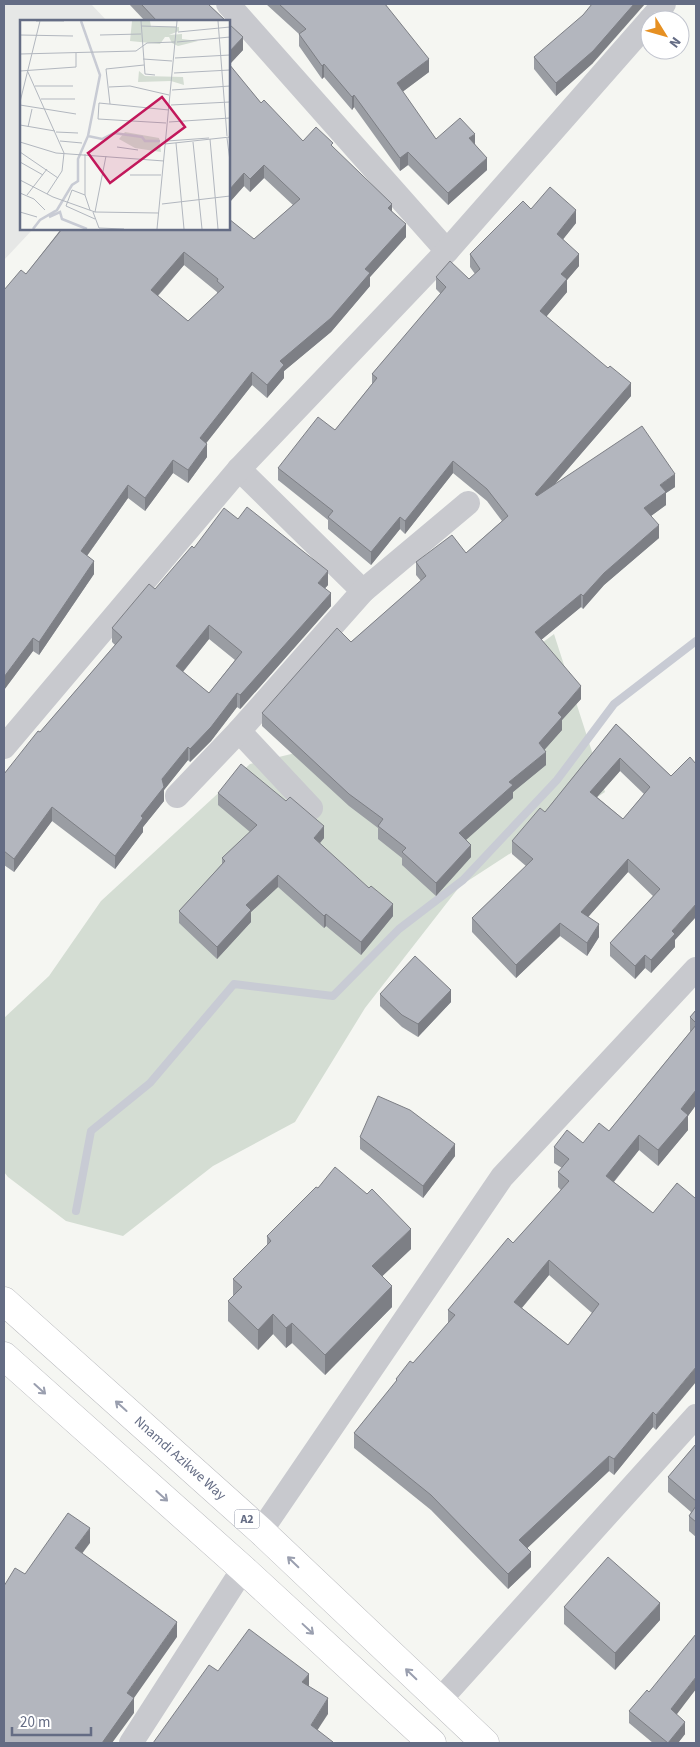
<svg xmlns="http://www.w3.org/2000/svg" width="700" height="1747" font-family="'Source Sans 3',sans-serif">
<style>
.built{fill:#e6e7e6}
.green{fill:#d4ddd3}
.lines{fill:none;stroke-linecap:round;stroke-linejoin:round}
.stream{stroke:#c8cbd4;stroke-width:8}
.trunk-casing{stroke:#b8b9bd;stroke-width:29}
.minor{stroke:#c8c9ce;stroke-width:24}
.trunk{stroke:#fff;stroke-width:28}
.wall{fill:#9a9da3;fill-rule:evenodd}
.shaded-wall{fill:#7d7f85}
.building{fill:#b3b6be;stroke:#7d7f85;fill-rule:evenodd}
.oneway{stroke:#9a9faf}
.labels{text-anchor:middle;dominant-baseline:central;stroke-width:5;stroke-linejoin:round;paint-order:stroke}
.shield{fill:#fff;stroke:#9298a9;stroke-width:1}
.shield-label{font-size:12px;font-weight:bold;fill:#646c84}
.street-label{font-size:14px;fill:#646c84;stroke:#fff}
.inset-river{fill:none;stroke:#c8cbd4;stroke-width:2.5}
.inset-road{fill:none;stroke:#b2b7bf;stroke-width:1}
.view{fill:#c2185b;fill-opacity:0.15;stroke:#c2185b;stroke-width:2.5}
.inset-edge{fill:none;stroke:#646c84;stroke-width:2.5}
</style>
<rect width="100%" height="100%" fill="#f5f6f2"/>
<polygon class="built" points="4,4 91,4 107,21 21,21 21,229 33,229 4,260"/>
<polygon class="green" points="554,634 605,792 460,886 365,1008 295,1122 213,1166 123,1236 66,1221 8,1177 4,1172 4,1018 49,976 101,901 250,764 440,718"/>
<g class="lines">
<polyline class="stream" points="76,1211 91,1131 150,1083 234,984 333,996 399,929 463,880 557,780 614,704 696,641"/>
<g class="trunk-casing">
<g id="trunk">
<path id="s1" d="M4 1301 261 1531 485 1743"/>
<polyline points="4,1356 243,1569 432,1743"/>
</g>
</g>
<g class="minor">
<polyline points="228,4 447,251"/>
<polyline points="650,20 664,4"/>
<polyline points="239,469 363,591"/>
<polyline points="239,731 311,808"/>
<polyline points="4,747 239,469 447,251 650,20"/>
<polyline points="177,796 239,731 363,591 468,503"/>
<polyline points="261,1531 502,1177 696,969"/>
<polyline points="439,1701 696,1416"/>
<polyline points="131,1743 243,1569"/>
</g>
<use href="#trunk" class="trunk"/>
</g>
<g class="wall">
<polygon points="129,4 208,4 226,21 145,21"/>
<polygon points="266,4 385,4 429,72 402,92 436,139 475,144 487,170 448,205 408,165 400,171 354,107 352,110 324,77 322,79 299,46 299,34"/>
<path d="M229 24 243 50 229 65 261 103 303 141 333 147 392 211 406 237 370 277V286L331 332 284 371V378L267 398 252 385 206 443 207 457 188 483 173 473 145 511 128 498 87 556 94 574 39 655 33 651 4 690V290L26 274 61 229H229L254 239 293 205 264 178 250 192 244 186 229 203ZM184 265 217 292V294L188 321 158 296Z"/>
<polygon points="534,57 593,63 556,96 534,69"/>
<polygon points="531,209 576,223 563,239 579,266 567,280 567,292 546,317 631,396 554,485 675,487 666,493 666,505 651,516 659,538 604,585 583,609 581,607 541,640 581,699 562,720 562,730 544,750 546,765 513,792 513,798 466,840 471,857 436,896 402,865 402,858 378,839 378,828 349,806 262,726 262,713 351,642 421,581 416,575 416,562 466,553 502,521 487,501 453,473 405,534 400,529 371,565 328,529 328,520 278,480 278,468 335,430 372,384 372,374 441,294 436,289 436,277 469,279 475,274 470,267 470,254"/>
<path d="M194 548 328 585 325 588 331 606 242 707 240 709 237 707 211 741 190 762 188 760 164 790V801L143 827V832L115 869 52 821 14 872 4 865V774L115 645 112 642V628L155 589ZM209 639 235 660 209 693 183 672Z"/>
<path d="M616 724 671 776 675 947 651 973 645 968 635 979 610 956V943L653 896 628 872 588 917 599 937 587 956 560 936 516 978 472 932V918L526 866 512 854V841L545 812ZM620 771 644 794 623 819 597 797Z"/>
<polygon points="218,793 324,838 320,843 393,916 361,955 326,926 324,928 278,887 251,912 251,922 217,959 179,923 179,911 222,864 222,858 250,832 218,805"/>
<polygon points="380,994 451,1002 418,1037 402,1027 380,1006"/>
<path d="M696 1010V1105L688 1116V1130L658 1166 639 1150 614 1182 653 1213 677 1183 656 1430 653 1427 614 1475 609 1471 527 1548 531 1567 508 1589 431 1510 354 1448V1433L396 1382V1379L413 1363 448 1323V1310L513 1243 561 1190 558 1187V1172L562 1168 554 1163V1147L583 1143 609 1131 690 1032V1017ZM549 1275 592 1313 568 1345 522 1308Z"/>
<polygon points="360,1137 455,1156 423,1198 360,1149"/>
<polygon points="318,1188 411,1249 382,1276 392,1307 325,1375 292,1343 286,1348 273,1334 258,1350 228,1321 228,1301 233,1296 233,1279 267,1245 267,1236"/>
<polygon points="696,1444 696,1537 689,1531 689,1516 691,1512 668,1492 668,1477"/>
<polygon points="564,1607 660,1620 615,1670 564,1624"/>
<polygon points="696,1689 676,1714 685,1734 678,1743 653,1743 629,1723 629,1711 649,1692"/>
</g>
<g class="shaded-wall">
<polygon points="634,4 645,4 593,63 556,96 556,83"/>
<polygon points="243,37 243,50 229,65 229,52"/>
<polygon points="429,59 429,72 397,96 397,83"/>
<polygon points="324,64 324,77 322,79 322,66"/>
<polygon points="354,95 354,107 352,110 352,97"/>
<polygon points="475,134 475,146 469,138"/>
<polygon points="408,152 408,165 400,171 400,158"/>
<polygon points="487,158 487,170 448,205 448,193"/>
<polygon points="264,165 264,178 250,192 250,179"/>
<polygon points="244,173 244,186 229,203 229,190"/>
<polygon points="392,204 392,217 388,208"/>
<polygon points="576,210 576,223 557,247 557,234"/>
<polygon points="406,224 406,237 370,277 370,286 331,332 284,371 284,378 267,398 267,385 280,361"/>
<polygon points="184,252 184,265 151,303 151,290"/>
<polygon points="579,254 579,266 567,280 567,292 540,324 540,311 561,274"/>
<polygon points="252,372 252,385 200,451 200,438"/>
<polygon points="631,383 631,396 535,507 535,494"/>
<polygon points="207,444 207,457 188,483 188,470"/>
<polygon points="173,460 173,473 145,511 145,498"/>
<polygon points="453,461 453,473 405,534 405,521"/>
<polygon points="675,474 675,487 666,493 666,505 644,521 644,508 660,485"/>
<polygon points="128,485 128,498 81,564 81,551"/>
<polygon points="400,517 400,529 371,565 371,552"/>
<polygon points="659,525 659,538 604,585 583,609 583,596 604,573"/>
<polygon points="94,561 94,574 39,655 39,642"/>
<polygon points="328,571 328,585 318,596 318,583"/>
<polygon points="331,593 331,606 242,707 240,709 240,695"/>
<polygon points="581,594 581,607 535,645 535,632"/>
<polygon points="209,625 209,639 176,680 176,666"/>
<polygon points="33,638 33,651 4,690 4,677"/>
<polygon points="581,686 581,699 562,720 562,730 539,756 539,743 558,713"/>
<polygon points="237,693 237,707 211,741 190,762 190,749"/>
<polygon points="188,747 188,760 164,790 164,801 143,827 143,832 115,869 115,856 141,816 162,779"/>
<polygon points="546,752 546,765 513,792 513,798 459,846 459,833 509,782"/>
<polygon points="620,758 620,771 590,805 590,792"/>
<polygon points="52,807 52,821 14,872 14,859"/>
<polygon points="324,826 324,838 314,850 314,838"/>
<polygon points="471,845 471,857 436,896 436,883"/>
<polygon points="628,859 628,872 581,925 581,912"/>
<polygon points="278,875 278,887 251,912 251,922 217,959 217,947 246,905"/>
<polygon points="393,904 393,916 361,955 361,942"/>
<polygon points="696,904 696,917 675,940 675,947 651,973 651,960 672,931"/>
<polygon points="326,914 326,926 324,928 324,916"/>
<polygon points="560,923 560,936 516,978 516,965"/>
<polygon points="599,924 599,937 587,956 587,943"/>
<polygon points="645,955 645,968 635,979 635,966"/>
<polygon points="451,990 451,1002 418,1037 418,1024"/>
<polygon points="696,1090 696,1105 688,1116 688,1130 658,1166 658,1150 681,1109"/>
<polygon points="639,1135 639,1150 606,1191 606,1176"/>
<polygon points="455,1144 455,1156 423,1198 423,1186"/>
<polygon points="411,1229 411,1249 372,1286 372,1266"/>
<polygon points="549,1260 549,1275 514,1317 514,1302"/>
<polygon points="392,1286 392,1307 325,1375 325,1355"/>
<polygon points="273,1314 273,1334 258,1350 258,1330"/>
<polygon points="292,1323 292,1343 286,1348 286,1328"/>
<polygon points="696,1367 696,1382 656,1430 656,1415"/>
<polygon points="653,1412 653,1427 614,1475 614,1459"/>
<polygon points="609,1456 609,1471 519,1556 519,1540"/>
<polygon points="90,1528 90,1543 75,1563 75,1548"/>
<polygon points="531,1552 531,1567 508,1589 508,1574"/>
<polygon points="660,1603 660,1620 615,1670 615,1653"/>
<polygon points="177,1622 177,1637 134,1698 134,1713 112,1743 102,1743 127,1693"/>
<polygon points="309,1674 309,1689 302,1682"/>
<polygon points="696,1677 696,1689 671,1722 671,1709"/>
<polygon points="328,1698 328,1714 311,1740 311,1725"/>
<polygon points="685,1722 685,1734 678,1743 668,1743"/>
</g>
<g class="building">
<polygon points="141,4 208,4 226,21 157,21"/>
<polygon points="279,4 385,4 429,59 397,83 436,139 460,118 475,134 469,138 487,158 448,193 408,152 400,158 354,95 352,97 324,64 322,66 299,34 306,29"/>
<polygon points="592,4 634,4 593,51 556,83 534,57 583,15"/>
<polygon points="229,24 243,37 229,52"/>
<path d="M229 64 261 103 264 100 303 141 316 127 333 143 331 145 392 204 388 208 406 224 365 269 370 273 331 318 280 361 284 365 267 385 252 372 200 438 207 444 188 470 173 460 145 498 128 485 81 551 94 561 39 642 33 638 4 677V290L21 270 26 274 62 229H229V219L254 239 300 199 264 165 250 179 244 173 229 190ZM184 252 218 279 217 281 224 287 188 321 151 290Z"/>
<polygon points="550,187 576,210 557,234 579,254 561,274 567,279 540,311 608,368 610,366 631,383 535,494 537,496 642,426 675,474 660,485 666,492 644,508 659,525 604,573 583,596 581,594 535,632 581,686 558,713 562,717 539,743 546,752 509,782 513,785 459,833 471,845 436,883 402,852 406,848 378,826 383,819 349,794 262,713 337,628 351,642 426,576 416,562 452,535 466,553 508,516 487,489 453,461 405,521 400,517 371,552 328,517 333,511 278,468 318,417 335,430 377,378 372,374 446,287 436,277 450,261 469,279 480,269 470,254 523,201 531,209"/>
<path d="M247 507 328 571 318 583 331 593 242 693 240 695 237 693 211 727 190 749 188 747 162 779 164 787 141 816 143 818 115 856 52 807 14 859 4 851V774L38 731 40 732 122 637 112 628 149 584 155 589 192 546 194 548 224 508 238 519ZM209 625 242 652 209 693 176 666Z"/>
<path d="M616 724 671 776 690 757 696 764V904L672 931 675 934 651 960 645 955 635 966 610 943 660 889 628 859 581 912 599 924 587 943 560 923 516 965 472 918 533 859 512 841 540 808 545 812ZM620 758 650 787 623 819 590 792Z"/>
<polygon points="241,764 286,801 290,797 324,826 314,838 369,888 371,886 393,904 361,942 326,914 324,916 278,875 246,905 251,910 217,947 179,911 225,861 222,858 257,825 218,793"/>
<polygon points="415,956 451,990 418,1024 402,1015 380,994"/>
<polygon points="696,1010 696,1023 690,1017"/>
<path d="M696 1025V1090L681 1109 688 1115 658 1150 639 1135 606 1176 653 1213 677 1183 695 1198 696 1196V1367L656 1415 653 1412 614 1459 609 1456 519 1540 531 1552 508 1574 431 1495 354 1433 397 1380 396 1379 410 1361 413 1363 455 1315 448 1310 508 1238 513 1243 569 1181 558 1172 569 1159 554 1147 567 1130 583 1143 599 1123 609 1131ZM549 1260 599 1304 568 1345 514 1302Z"/>
<polygon points="378,1096 410,1110 455,1144 423,1186 360,1137"/>
<polygon points="335,1167 367,1194 372,1189 411,1229 372,1266 392,1286 325,1355 292,1323 286,1328 273,1314 258,1330 228,1301 242,1287 233,1279 271,1241 267,1236 316,1187 318,1188"/>
<polygon points="696,1444 696,1501 668,1477"/>
<polygon points="696,1506 696,1522 689,1516"/>
<polygon points="68,1513 90,1528 75,1548 177,1622 127,1693 134,1698 102,1743 4,1743 4,1586 15,1568 25,1574"/>
<polygon points="608,1557 660,1603 615,1653 564,1607"/>
<polygon points="249,1629 309,1674 302,1682 328,1698 311,1725 333,1742 332,1743 153,1743 209,1665 218,1671"/>
<polygon points="696,1634 696,1677 671,1709 685,1722 668,1743 629,1711 647,1690 649,1692"/>
</g>
<defs><path id="oneway-shaft" d="M-6 0H5M1.5-3L5.5 0L1.5 3" fill="none" stroke-width="1.6" stroke-linecap="round" stroke-linejoin="round" transform="scale(1.25)"/></defs>
<g class="oneway">
<use href="#oneway-shaft" transform="translate(40 1389) rotate(42)"/>
<use href="#oneway-shaft" transform="translate(121 1406) rotate(-138)"/>
<use href="#oneway-shaft" transform="translate(162 1496) rotate(42)"/>
<use href="#oneway-shaft" transform="translate(293 1562) rotate(-136)"/>
<use href="#oneway-shaft" transform="translate(308 1629) rotate(43)"/>
<use href="#oneway-shaft" transform="translate(411 1674) rotate(-136)"/>
</g>
<g class="labels">
<rect class="shield" x="234.5" y="1509.5" width="25" height="19" rx="4"/>
<g class="shield-label">
<text x="247" y="1519">A2</text>
</g>
<g class="street-label">
<text stroke="none"><textPath href="#s1" startOffset="236">Nnamdi Azikwe Way</textPath></text>
</g>
</g>
<g transform="translate(20 20)">
<rect width="210" height="210" fill="#f5f6f2"/>
<path d="M112 1H130L131 7H159V11L149 15 162 14V19L178 21 158 26 152 23 149 17H145L140 24 110 21ZM119 51 125 56 163 57 164 65 151 61 118 62ZM105 112 139 118 141 132 115 128 99 119Z" fill="#d4ddd3"/>
<path class="inset-river" d="M68 116 82 119 94 113 122 117 125 121H140M29 197 40 192 42 199 67 209M13 209 20 200 37 190 52 165 58 161V139L68 116 80 55 61 1"/>
<path class="inset-road" d="M16 1H44M121 1 125 54 135 55M198 1 207 116M121 6 156 7M158 12 210 7M0 15 53 16M80 15 121 14M157 22 210 17M0 34 116 31 127 23 155 22M155 38 210 35M123 39 152 41M7 50 44 133 42 151 27 174M0 51 56 47V33M154 53 210 50M15 66H53M89 67 110 66 149 75M152 70 210 66M21 79H55M0 82 20 1M90 84 86 49 124 45M0 85 56 94M151 85 210 82M149 102 210 98M146 103 78 99 79 83 149 90M0 105 35 111M8 107 12 89M36 112 58 113M207 118 210 141M190 119 198 209M40 121 62 123M147 121 189 118M0 122 36 133 144 141M173 122 182 209M156 123 164 209M145 124 210 117M97 127 118 130M0 132 38 158M65 134V175L70 190M0 142 23 155M110 155H141M0 160 33 177 75 192 138 193M0 173 14 179 25 190M7 175 27 149M65 175 52 170 46 186 75 199M142 184 210 176M0 192 17 197M73 192 79 208M75 192 86 136M79 208 104 209M137 209 157 1"/>
<path class="view" d="M142 77 165 107 90 163 68 133Z"/>
<rect width="210" height="210" class="inset-edge"/>
</g>
<rect width="700" height="1747" fill="none" stroke="#646c84" stroke-width="10"/>
<g transform="translate(665 35) rotate(127)"><circle r="24" fill="#ffffff" stroke="#c1c4ce"/>
<path d="M0-4L9 19L0 12L-9 19Z" fill="#e69022"/>
<text y="-8" font-size="14" font-weight="bold" text-anchor="middle" fill="#646c84">N</text>
</g>
<path d="M12 1727v8h79v-8" fill="none" stroke="#646c84" stroke-width="2.5"/>
<text x="20" y="1727" font-size="15" fill="#646c84" stroke="#ffffff" stroke-width="4" paint-order="stroke">20 m</text>
</svg>
